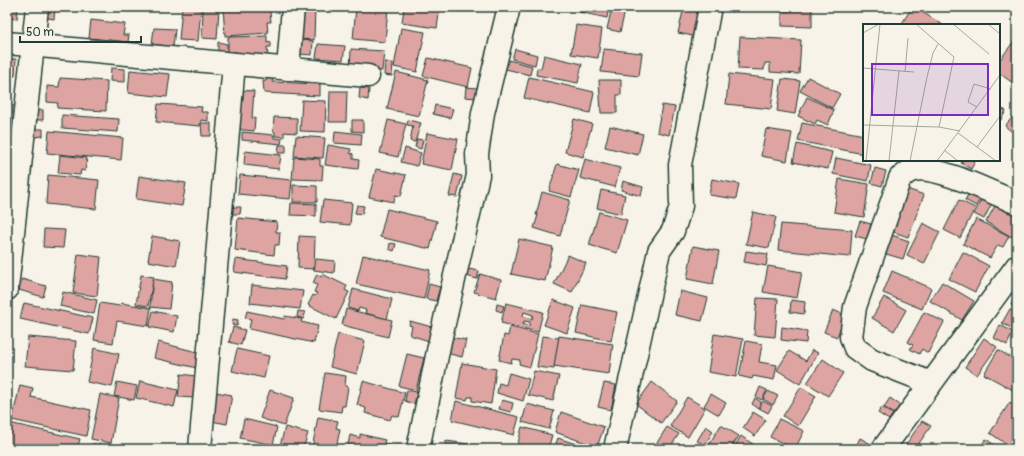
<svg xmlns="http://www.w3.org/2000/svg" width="1024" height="456" font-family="Pangolin,sans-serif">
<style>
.building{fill:#dea4a2;stroke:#1f3d34;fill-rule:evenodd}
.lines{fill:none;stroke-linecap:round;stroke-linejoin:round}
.minor-casing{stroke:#1f3d34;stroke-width:25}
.minor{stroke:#f7f3e8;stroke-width:22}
.inset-road{fill:none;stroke:#a1aaa0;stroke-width:1}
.view{fill:#7b2cbf;fill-opacity:0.15;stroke:#7b2cbf;stroke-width:2}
.inset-edge{fill:none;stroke:#1f3d34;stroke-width:2}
</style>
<rect width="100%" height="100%" fill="#f7f3e8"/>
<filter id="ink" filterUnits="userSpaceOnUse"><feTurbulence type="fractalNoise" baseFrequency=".025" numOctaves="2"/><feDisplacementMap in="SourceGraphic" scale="8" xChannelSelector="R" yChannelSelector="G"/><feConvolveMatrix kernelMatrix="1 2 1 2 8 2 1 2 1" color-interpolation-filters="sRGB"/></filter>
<g filter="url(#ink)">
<g class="building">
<polygon points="7,7 18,7 17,19 7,18"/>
<polygon points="43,7 55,7 54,19 42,17"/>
<polygon points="182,7 201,9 198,41 179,40"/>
<polygon points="223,7 266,7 267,11 270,11 271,22 267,22 268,33 225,36"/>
<polygon points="301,7 315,7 314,40 299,39"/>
<polygon points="356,7 388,8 385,42 353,39"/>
<polygon points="404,7 440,7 437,28 402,23"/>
<polygon points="580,7 609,7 607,18 579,12"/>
<polygon points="612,7 626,7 620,32 607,29"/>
<polygon points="684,7 699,7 693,36 678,33"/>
<polygon points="790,7 812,7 812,27 782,26 782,11 789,11"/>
<polygon points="912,7 914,7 943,25 901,25"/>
<polygon points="982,7 991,7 990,10"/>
<polygon points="203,9 219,9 217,39 202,38"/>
<polygon points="91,20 125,24 123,35 129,35 128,42 89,38"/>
<polygon points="576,25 602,29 598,58 571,54"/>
<polygon points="154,28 175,29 173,47 152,44"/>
<polygon points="401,28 425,32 417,72 394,67"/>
<polygon points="267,36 267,43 271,42 271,47 267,47 268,56 243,56 228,54 228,37"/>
<polygon points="740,37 801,40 799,74 770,72 770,63 765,63 764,70 738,69"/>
<polygon points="1017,37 1017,86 999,73 999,61"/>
<polygon points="300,40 313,41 312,55 299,54"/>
<polygon points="218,42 227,44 227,57 218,58"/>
<polygon points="318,44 345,46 343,60 316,58"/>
<polygon points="351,49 384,51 382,71 350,69"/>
<polygon points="515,49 537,55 535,65 512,59"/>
<polygon points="604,49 642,53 639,76 601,72"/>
<polygon points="544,55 582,64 578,83 536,75 537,68 541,69"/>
<polygon points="428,58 472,68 468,87 423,76"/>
<polygon points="7,59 16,59 15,76 7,76"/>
<polygon points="504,59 532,66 530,75 502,68"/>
<polygon points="385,62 393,63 392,76 384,75"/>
<polygon points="111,68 125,69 125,82 110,81"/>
<polygon points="130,70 170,74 167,97 128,93"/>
<polygon points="396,72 428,80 419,116 387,109"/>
<polygon points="729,74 775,79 771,109 726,104"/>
<polygon points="529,77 594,92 590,113 524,98"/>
<polygon points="808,77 840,94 832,108 800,91"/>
<polygon points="60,78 107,81 106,111 57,108 58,103 47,102 47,86 59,87"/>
<polygon points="267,78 273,78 272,82 320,84 320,96 264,93 263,81 266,81"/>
<polygon points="782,79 800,81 795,114 777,111"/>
<polygon points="599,80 621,80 621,95 617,95 617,113 601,113"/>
<polygon points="466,87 477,88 476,98 465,97"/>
<polygon points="360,88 369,89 368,100 359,98"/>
<polygon points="236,90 254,91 252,118 255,118 254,131 234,129"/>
<polygon points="330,91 347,91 346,122 329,122"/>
<polygon points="807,97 834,110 828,125 817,120 815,124 798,116"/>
<polygon points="302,100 326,101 325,132 300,131"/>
<polygon points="158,104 202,107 201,112 208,112 208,121 201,120 200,126 156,122"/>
<polygon points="435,105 453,109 450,118 433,114"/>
<polygon points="662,105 675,107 669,135 657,132"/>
<polygon points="8,106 16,106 15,113 8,113"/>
<polygon points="999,107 1006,111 999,123"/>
<rect x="37" y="110" width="6" height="10"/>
<polygon points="1015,114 1017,115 1017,136 1005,126"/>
<polygon points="62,115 119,119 118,132 62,128"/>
<polygon points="274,117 297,118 297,133 284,132 284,137 275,136 275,132 273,132"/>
<polygon points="574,119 592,124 583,157 565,152"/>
<polygon points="352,120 363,120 363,132 352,131"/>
<polygon points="388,120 406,124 398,157 380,153"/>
<polygon points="408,120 421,123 415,142 410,141 413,126 407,125"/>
<polygon points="7,123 13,123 12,130 7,130"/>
<polygon points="201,123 211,123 211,136 202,136"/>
<polygon points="802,123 864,135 864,154 798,141"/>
<polygon points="610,126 643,134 638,155 605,147"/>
<polygon points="35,129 43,129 43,136 35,137"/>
<polygon points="766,129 792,133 787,161 761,156"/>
<polygon points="49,131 123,138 121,160 47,153"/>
<polygon points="335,131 362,134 361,145 334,143"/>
<polygon points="242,132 274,135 274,138 282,139 281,144 242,140"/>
<polygon points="427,133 458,139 452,170 421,164"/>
<polygon points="296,136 325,138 323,158 294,156"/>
<polygon points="417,139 423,140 421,149 415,147"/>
<polygon points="797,144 832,152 828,169 793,162"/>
<polygon points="279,145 286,145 286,153 278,153"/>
<polygon points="328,145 351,149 350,153 353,154 353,159 359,160 358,169 325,165"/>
<polygon points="405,148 421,153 417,166 401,162"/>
<polygon points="245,151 281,155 279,169 244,165"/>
<polygon points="60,155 87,158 85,171 81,170 80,175 58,173"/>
<polygon points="294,157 320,159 320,166 323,166 322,180 292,179"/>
<polygon points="836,158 871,165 868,181 833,174"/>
<polygon points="585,159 620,168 615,187 580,178"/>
<polygon points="963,160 976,160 971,169 961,163"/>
<polygon points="557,164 579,170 571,197 549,191"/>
<polygon points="875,168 886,171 882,186 871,183"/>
<polygon points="376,169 406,175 401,196 395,195 394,202 369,197"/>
<polygon points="454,174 462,176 457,197 449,196"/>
<polygon points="48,175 99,180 96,209 46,204"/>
<polygon points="240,175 292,180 290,199 238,194"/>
<polygon points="139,176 186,183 182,206 136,199"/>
<polygon points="712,179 739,184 736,199 709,195"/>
<polygon points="839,179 869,184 864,217 834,212"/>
<polygon points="623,181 643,187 641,196 621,190"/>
<polygon points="293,185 317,186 317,202 293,202"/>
<polygon points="907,189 924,195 908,237 891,231"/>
<polygon points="601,190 625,195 621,214 597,208"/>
<polygon points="542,192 570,200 560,236 534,228 538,215 536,215"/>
<polygon points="969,193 980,199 976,206 965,200"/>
<polygon points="982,198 992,203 984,219 974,214"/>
<polygon points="323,200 352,203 350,225 320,222"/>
<polygon points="959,200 975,208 960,238 944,230"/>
<polygon points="291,203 316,204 316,216 290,215"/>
<polygon points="996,204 1017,216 1017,240 986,222"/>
<polygon points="357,205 364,206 362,214 355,213"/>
<polygon points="233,207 241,207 240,214 232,214"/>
<polygon points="387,209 437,221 430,249 380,237"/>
<polygon points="599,212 627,220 617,253 589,245"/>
<polygon points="753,212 776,217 769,248 746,244"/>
<polygon points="238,218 277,222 276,232 280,232 279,245 275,245 274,255 235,250"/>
<polygon points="976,219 1009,236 1003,247 998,245 990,258 963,244"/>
<polygon points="860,221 871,224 867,239 855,236"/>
<polygon points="923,223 940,232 924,264 907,255"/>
<polygon points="781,224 852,230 850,257 778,250"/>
<polygon points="44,229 65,230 63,248 43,247"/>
<polygon points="889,234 909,241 903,259 883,253"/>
<polygon points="152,236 180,241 176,266 148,261"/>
<polygon points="299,236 315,237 314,269 298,268"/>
<polygon points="519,239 553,247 545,281 511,274"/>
<polygon points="390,243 396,244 394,251 389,249"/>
<polygon points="693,246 719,251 713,284 687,279"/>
<polygon points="746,251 768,254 766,266 744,262"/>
<polygon points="963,252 989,266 975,292 949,279"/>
<polygon points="78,254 101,257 97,296 73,293"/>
<polygon points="363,255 430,270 424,299 356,284"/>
<polygon points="568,255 586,263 572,292 554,284"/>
<polygon points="236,259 287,266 285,279 234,272"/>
<polygon points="316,259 335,261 334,273 314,270"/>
<polygon points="768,266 802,272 797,298 763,292"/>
<polygon points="468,269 479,271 477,279 463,275 464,271 467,272"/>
<polygon points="892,271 931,288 922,309 883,293"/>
<polygon points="317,274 321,277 322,274 347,286 345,290 349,292 336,319 308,305 313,295 315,296 317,293 314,292 317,285 313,283"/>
<polygon points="480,274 501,280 496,298 474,292"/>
<polygon points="141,275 154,277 148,306 136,304"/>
<polygon points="22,279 46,286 43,297 19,290"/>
<polygon points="153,279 172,282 169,309 150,307"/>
<polygon points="942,282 974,301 962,320 930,301"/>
<polygon points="429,284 440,287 436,301 426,299"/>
<polygon points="252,285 303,291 300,309 250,303"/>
<polygon points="353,289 392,299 387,319 365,313 366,310 359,308 358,311 348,308"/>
<polygon points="680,291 708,298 702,321 675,315"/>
<polygon points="63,292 97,300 94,314 60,306"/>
<polygon points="1017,294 1017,309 1011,305"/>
<polygon points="884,297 906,310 894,331 872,318"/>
<polygon points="757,298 778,299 775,337 754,335"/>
<polygon points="553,300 575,308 567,333 544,325"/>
<polygon points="791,300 805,302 804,314 790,312"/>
<polygon points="24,303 93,318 89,334 20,319"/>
<polygon points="100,303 120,306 121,303 151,308 148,326 117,321 113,343 94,340"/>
<path d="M506 303 543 312 538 332 501 323ZM524 312 533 315 532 319 523 316ZM524 321 530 322 529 326 523 324Z"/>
<polygon points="497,304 504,306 502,312 496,310"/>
<polygon points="582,305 617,312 611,341 576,333"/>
<polygon points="346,309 392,320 388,337 342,325"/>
<polygon points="1010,309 1017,313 1017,331 1002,323"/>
<polygon points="833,310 845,315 837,337 824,332"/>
<polygon points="153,311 177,316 174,332 149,327"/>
<polygon points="247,311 284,319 285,316 302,319 301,322 318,326 314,343 249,329 251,319 245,318"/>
<polygon points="298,311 305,312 304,319 297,317"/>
<polygon points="924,312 944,322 928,353 922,349 919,354 910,349 913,345 908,342"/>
<polygon points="233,319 238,320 237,326 232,325"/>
<polygon points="410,321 432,327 429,341 410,335 412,326 409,325"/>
<polygon points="1000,325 1013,332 1007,345 994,338"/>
<polygon points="233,327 245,330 241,345 229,342"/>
<polygon points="510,327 538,334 530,367 519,364 520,360 512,359 511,363 499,360 504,335 508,336"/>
<polygon points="782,327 807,331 806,343 781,340"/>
<polygon points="338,334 365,341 357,374 330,367"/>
<polygon points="714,334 743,339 736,377 708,372"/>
<polygon points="542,336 559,338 554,369 537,367"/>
<polygon points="559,336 613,344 609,374 554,366"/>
<polygon points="28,337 76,341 73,370 25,366"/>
<polygon points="450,337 466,340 462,357 446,353"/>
<polygon points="984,338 997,347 977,375 965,367"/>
<polygon points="746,341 762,344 759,362 777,365 774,380 753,376 752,379 739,376"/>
<polygon points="158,342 201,353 197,368 154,358"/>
<polygon points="94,348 119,354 112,387 87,382"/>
<polygon points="237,349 269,356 264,378 232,371"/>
<polygon points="812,350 818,353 800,384 777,370 789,351 806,361"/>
<polygon points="998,350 1017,361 1017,383 1013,390 984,374"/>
<polygon points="407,354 424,358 416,390 399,386"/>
<polygon points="823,359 843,373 828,396 807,383"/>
<polygon points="462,363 496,369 491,404 472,401 472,397 468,397 467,400 456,398"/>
<polygon points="534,371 559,376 553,401 528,395"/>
<polygon points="325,373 346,376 345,386 348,387 345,406 342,406 341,412 319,409"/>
<polygon points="509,373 529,379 523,401 497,393 499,383 506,385"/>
<polygon points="181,374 196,376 194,398 178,397"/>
<polygon points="140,381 178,390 174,407 136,398"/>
<polygon points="363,381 405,393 399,417 392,415 390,420 365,413 366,408 357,405"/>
<polygon points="117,382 137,386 134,400 114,396"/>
<polygon points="652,382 677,401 661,423 636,404"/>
<polygon points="604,383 616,385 611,410 598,407"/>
<polygon points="20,385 33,388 31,397 91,410 86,436 12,420"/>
<polygon points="760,387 767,390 762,400 756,397"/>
<polygon points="801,387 816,396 798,426 783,416"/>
<polygon points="270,390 294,398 284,426 260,418"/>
<polygon points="407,390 417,392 414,404 405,401"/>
<polygon points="768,391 778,396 773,405 763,399"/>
<polygon points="216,392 232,395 227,424 211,421"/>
<polygon points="100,394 119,398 111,443 91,439"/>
<polygon points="711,394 726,403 719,415 704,406"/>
<polygon points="687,397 705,408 688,437 670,426"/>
<polygon points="755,398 761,402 758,408 752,404"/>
<polygon points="890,398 900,405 894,414 884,407"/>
<polygon points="502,400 513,403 511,412 499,409"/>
<polygon points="456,401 519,417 514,435 452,420"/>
<polygon points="763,401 772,406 768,413 759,408"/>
<polygon points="1010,402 1017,407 1017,434 1009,446 990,433"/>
<polygon points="527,404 554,411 549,429 522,422"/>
<polygon points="882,407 893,414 889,420 878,413"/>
<polygon points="561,412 604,427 597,447 555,432"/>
<polygon points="753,412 766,420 755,436 743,428"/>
<polygon points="318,417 338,421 336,428 340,429 336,449 312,449"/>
<polygon points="244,419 277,427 273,445 240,438"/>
<polygon points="779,419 804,431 795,449 770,437"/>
<polygon points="922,421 931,426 915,449 903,449"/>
<polygon points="9,423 80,439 77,449 7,449"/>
<polygon points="721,425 739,436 730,449 706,449"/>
<polygon points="706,426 713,431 705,445 697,441"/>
<polygon points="285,427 308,433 303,449 291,449 280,446"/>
<polygon points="522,427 552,435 548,449 525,449 517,447"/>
<polygon points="667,427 679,434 669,449 653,449"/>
<polygon points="360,434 385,440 384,443 393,446 392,449 347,449 350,435 360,438"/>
<polygon points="741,436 757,447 756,449 740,449 735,446"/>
<polygon points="558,438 591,449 554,449"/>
<polygon points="860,438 871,444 869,449 855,448"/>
<polygon points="986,439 1000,449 978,449"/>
<polygon points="446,441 484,446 483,449 445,449"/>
<polygon points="92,444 113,445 113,449 92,449"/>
<polygon points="270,445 288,449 269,449"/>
<polygon points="395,445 406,447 406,449 394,449"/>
</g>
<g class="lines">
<g class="minor-casing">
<g id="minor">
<polyline points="7,43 368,76"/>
<polyline points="288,69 293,7"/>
<polyline points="7,289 37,7"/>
<path d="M931 383 872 360 855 348 851 337 855 307 900 178C904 176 907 172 911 171 932 162 995 194 1017 203"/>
<polyline points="200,449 234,64"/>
<polyline points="418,449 440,341 478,175 477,154 483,113 509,7"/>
<polyline points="615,449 659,251 673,231 681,206 680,165 710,7"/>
<polyline points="883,449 1017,266"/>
</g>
</g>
<use href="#minor" class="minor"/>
</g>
</g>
<g transform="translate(863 24)">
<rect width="137" height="137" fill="#f7f3e8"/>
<path class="inset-road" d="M53 0 91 33 76 103M90 0 126 30M125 0 137 10M0 9 16 0M0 44 51 48M42 48 45 14M114 83 105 78 111 60 128 65M0 101 76 103 97 107M95 109 133 137M114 123 137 92M81 126 95 137M3 137 17 0M26 137 36 47M47 137 64 53 70 29 75 20M74 137 137 51"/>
<path class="view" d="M9 40H125V91H9Z"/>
<rect width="137" height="137" class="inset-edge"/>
</g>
<rect width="1024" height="456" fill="none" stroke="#f7f3e8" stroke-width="24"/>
<rect x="12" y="12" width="1000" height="432" fill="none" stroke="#1f3d34" stroke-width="1.5" filter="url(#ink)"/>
<path d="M20 36v6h121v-6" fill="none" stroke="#1f3d34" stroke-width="2"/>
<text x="26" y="36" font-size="12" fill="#1f3d34" stroke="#f7f3e8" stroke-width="3" paint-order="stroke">50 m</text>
</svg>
